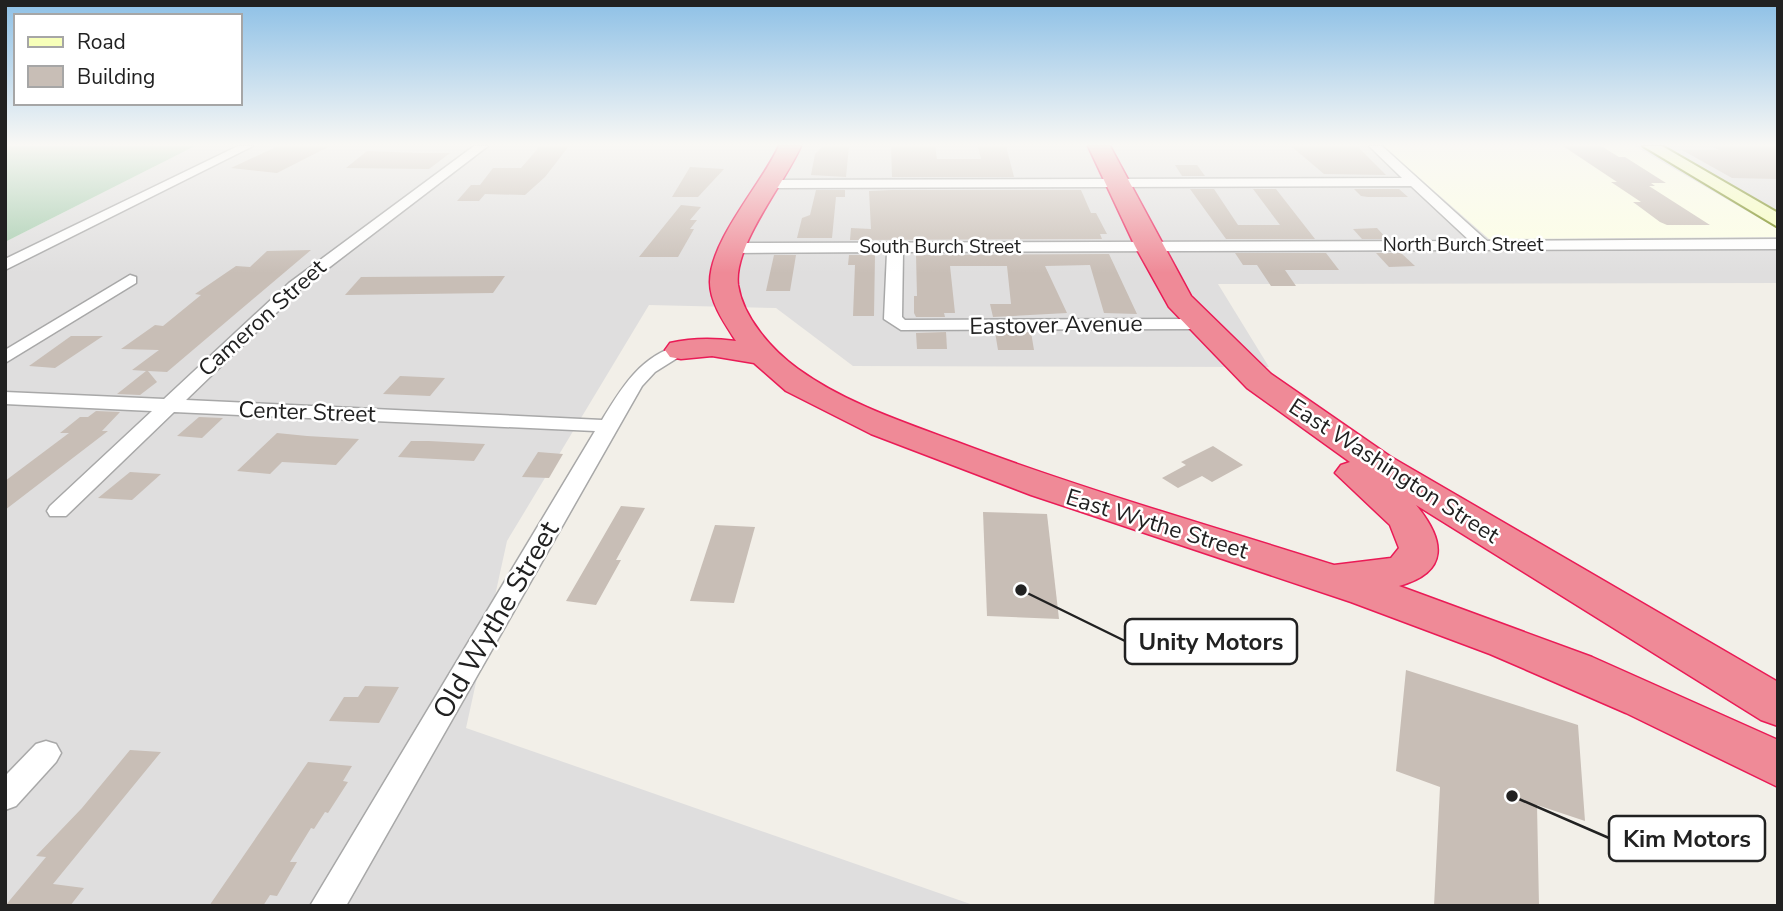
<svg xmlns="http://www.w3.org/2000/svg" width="1783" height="911" font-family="'Nunito Sans',sans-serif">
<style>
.residential{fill:#dfdede}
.education{fill:#fdffe4}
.cemetery{fill:#a7cdaf}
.building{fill:#c8beb6}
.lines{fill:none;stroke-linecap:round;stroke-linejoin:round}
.street-casing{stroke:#a8a8a8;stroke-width:3}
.secondary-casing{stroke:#6b8100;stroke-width:4}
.highway-casing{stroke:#ea1b56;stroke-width:3}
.street{fill:#fff;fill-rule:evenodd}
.secondary{fill:#f7ffb9;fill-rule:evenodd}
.highway{fill:#ef8a97;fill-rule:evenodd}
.labels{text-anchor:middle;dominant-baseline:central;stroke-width:5;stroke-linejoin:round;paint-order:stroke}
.far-street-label{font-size:19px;fill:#212121;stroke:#fff}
.street-label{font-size:23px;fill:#212121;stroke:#fff}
.near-street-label{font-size:28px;fill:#212121;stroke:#fff}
.leader{fill:none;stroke:#212121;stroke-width:2.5}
.callout-dot{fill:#212121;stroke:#fff;stroke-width:2.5}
.callout{fill:#fff;stroke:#212121;stroke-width:2.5}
.callout-label{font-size:24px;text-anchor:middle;font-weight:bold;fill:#212121}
</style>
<rect width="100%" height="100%" fill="#f2efe8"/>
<polygon class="residential" points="195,146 1778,146 1778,283 1218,284 1269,367 853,366 776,308 649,305 507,541 466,728 976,906 5,906 5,242"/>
<polygon class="education" points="1383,146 1635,146 1778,229 1778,237 1489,239"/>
<polygon class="cemetery" points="5,146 195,146 5,242"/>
<g class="building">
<polygon points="278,146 330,146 277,173 231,168"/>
<polygon points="540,146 569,146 545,177 525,195 485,194 479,201 457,201 471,185 480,185 493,168 521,168"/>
<polygon points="823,146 849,146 846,177 811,175 815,154"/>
<polygon points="891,146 935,146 937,159 981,159 978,146 1006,146 1014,177 892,177"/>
<polygon points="1291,146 1357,146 1386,175 1324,174"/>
<polygon points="1563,146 1601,146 1619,157 1625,157 1666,183 1651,183 1655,186 1649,186 1710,225 1667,225 1660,222 1633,202 1641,202 1611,182 1617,182"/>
<polygon points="1712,146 1778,146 1778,179 1732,178 1682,150 1719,150"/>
<polygon points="367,151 417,153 450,153 429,169 346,168"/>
<polygon points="1175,165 1197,165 1205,176 1182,176"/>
<polygon points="690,167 724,169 698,197 672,197"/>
<polygon points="1190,189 1214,189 1238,225 1280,225 1253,189 1276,189 1315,239 1226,239"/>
<polygon points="1354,189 1399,189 1408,197 1368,197 1361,196"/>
<polygon points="816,190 845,190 845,197 836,197 832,238 797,238 802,218 810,215"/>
<polygon points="892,190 1081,190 1091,213 1096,213 1107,234 1100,234 1102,239 850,240 851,228 871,229 869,191"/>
<polygon points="681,205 701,207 690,220 697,220 690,229 694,229 678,257 639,257"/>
<polygon points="1377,228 1387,239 1362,239 1353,229"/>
<polygon points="311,250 167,372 148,371 157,382 140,395 117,394 146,371 132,370 159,350 121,349 155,325 163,326 201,295 195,294 236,266 250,267 267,251"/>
<polygon points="1235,253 1326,253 1339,270 1285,270 1296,286 1271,286 1257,265 1243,265"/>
<polygon points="1376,253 1401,253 1415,266 1389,267"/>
<polygon points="1109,254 1137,314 1104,313 1090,265 1045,266 1067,313 993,317 990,304 1011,304 1007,266 950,266 955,313 944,313 945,317 916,317 914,313 914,296 917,296 916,255"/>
<polygon points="774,255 796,255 790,291 766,291"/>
<polygon points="849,255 875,255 874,316 853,316 855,265 848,265"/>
<polygon points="505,276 493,293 345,295 361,277"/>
<polygon points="946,332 947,349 917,349 916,333"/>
<polygon points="995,332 1031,332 1034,350 998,350"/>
<polygon points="71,336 103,336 55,368 29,366"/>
<polygon points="400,376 445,378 430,396 383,394"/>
<polygon points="96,411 120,412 102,431 108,431 5,510 5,481 69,433 60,433 80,417 88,417"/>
<polygon points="199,417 223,418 202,438 177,436"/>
<polygon points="277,433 307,436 359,439 336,465 282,462 270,474 237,471"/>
<polygon points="411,441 429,441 485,444 474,461 398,457"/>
<polygon points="1213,446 1243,465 1212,482 1202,476 1178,488 1162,478 1186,465 1181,462"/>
<polygon points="538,452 563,454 549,478 522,477"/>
<polygon points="130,472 161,474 132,500 98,498"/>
<polygon points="621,506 645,508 616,560 621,560 596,605 566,601"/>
<polygon points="983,512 1047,514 1059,619 987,616"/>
<polygon points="715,525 755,527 734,603 690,601"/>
<polygon points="1406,670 1578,725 1585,821 1537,805 1539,906 1434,906 1440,787 1396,771"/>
<polygon points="365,686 399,687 379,723 329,721 344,697 358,697"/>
<polygon points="130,750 161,752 53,884 84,888 70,906 5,906 46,857 36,856 82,808"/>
<polygon points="308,762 352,766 343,781 348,782 328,813 325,812 314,829 311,828 290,862 297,862 277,896 270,895 263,906 209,906"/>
</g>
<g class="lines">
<g class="street-casing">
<g id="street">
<polygon points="238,146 253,146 5,270 5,259"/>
<path d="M474 146H488L301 289 186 400 602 420C622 387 641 355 681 345L690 350 655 372 642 386 346 906H310L595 431 174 412 66 516H50L47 511 50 506 152 411 5 404V392L164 399 289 283Z"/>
<polygon points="1369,146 1382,146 1487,241 1778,239 1778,249 903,252 902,317 905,320 1199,319 1208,324 1199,329 901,330 884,319 887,252 733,253 725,248 733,243 1470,241 1411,186 772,188 765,184 772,180 1402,178"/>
<polygon points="130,275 136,277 136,283 5,363 5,350"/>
<polygon points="46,741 56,744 61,753 56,762 16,806 5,810 5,776 36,744"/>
</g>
</g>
<g class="secondary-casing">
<polygon id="secondary" points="1643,146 1662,146 1778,213 1778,227"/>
</g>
<g class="highway-casing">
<path id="highway" d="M779 146H801C785 183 733 245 738 285 743 318 772 350 798 369 845 403 903 422 957 442 1081 489 1208 525 1334 565L1391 558 1399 548 1390 525 1335 473 1341 465 1350 462 1247 388 1169 307 1135 246 1088 146H1110L1191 296 1271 374 1391 457 1778 682V726L1761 720 1416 505C1445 540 1450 572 1399 586L1592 657 1778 740V787L1626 713 1490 654 1351 602 1031 495 871 434 786 391 754 363 712 356 681 359 670 357 665 350 670 343C692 338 713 338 736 341 725 324 710 303 710 282 710 240 761 185 779 146Z"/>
</g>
<use href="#street" class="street"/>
<use href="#secondary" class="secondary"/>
<use href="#highway" class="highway"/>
</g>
<linearGradient id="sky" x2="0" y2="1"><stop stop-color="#8dc0e6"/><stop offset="0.53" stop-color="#f9f8f5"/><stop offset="1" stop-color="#f9f8f5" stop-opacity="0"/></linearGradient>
<rect width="1783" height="273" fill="url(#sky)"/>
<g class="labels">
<g class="far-street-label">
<text x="1463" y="245">North Burch Street</text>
<text x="940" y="247">South Burch Street</text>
</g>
<g class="street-label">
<text transform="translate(262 318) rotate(-42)">Cameron Street</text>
<text transform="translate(1056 325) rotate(-1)">Eastover Avenue</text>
<text transform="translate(307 412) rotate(2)">Center Street</text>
<text transform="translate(1394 471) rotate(33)">East Washington Street</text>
<text transform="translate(1157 524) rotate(17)">East Wythe Street</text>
</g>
<g class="near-street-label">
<text transform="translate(496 620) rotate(-60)">Old Wythe Street</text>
</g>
</g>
<path class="leader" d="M1021 590L1125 641M1512 796L1609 838"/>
<g class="callout-dot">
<circle cx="1021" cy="590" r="7"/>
<circle cx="1512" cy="796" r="7"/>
</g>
<g class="callout">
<rect x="1125" y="619" width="172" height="45" rx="7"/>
<rect x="1609" y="816" width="156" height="45" rx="7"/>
</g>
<g class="callout-label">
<text x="1211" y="650">Unity Motors</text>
<text x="1687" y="847">Kim Motors</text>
</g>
<rect width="1783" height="911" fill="none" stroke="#212121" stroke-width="14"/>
<rect x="14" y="14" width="228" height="91" fill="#ffffff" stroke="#a6a6a6" stroke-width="2"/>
<rect x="28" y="37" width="35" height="10" fill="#f7ffb9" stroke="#a6a6a6" stroke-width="2"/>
<text x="77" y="49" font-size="21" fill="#212121">Road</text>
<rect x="28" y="66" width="35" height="21" fill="#c8beb6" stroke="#a6a6a6" stroke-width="2"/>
<text x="77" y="84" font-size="21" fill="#212121">Building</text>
</svg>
